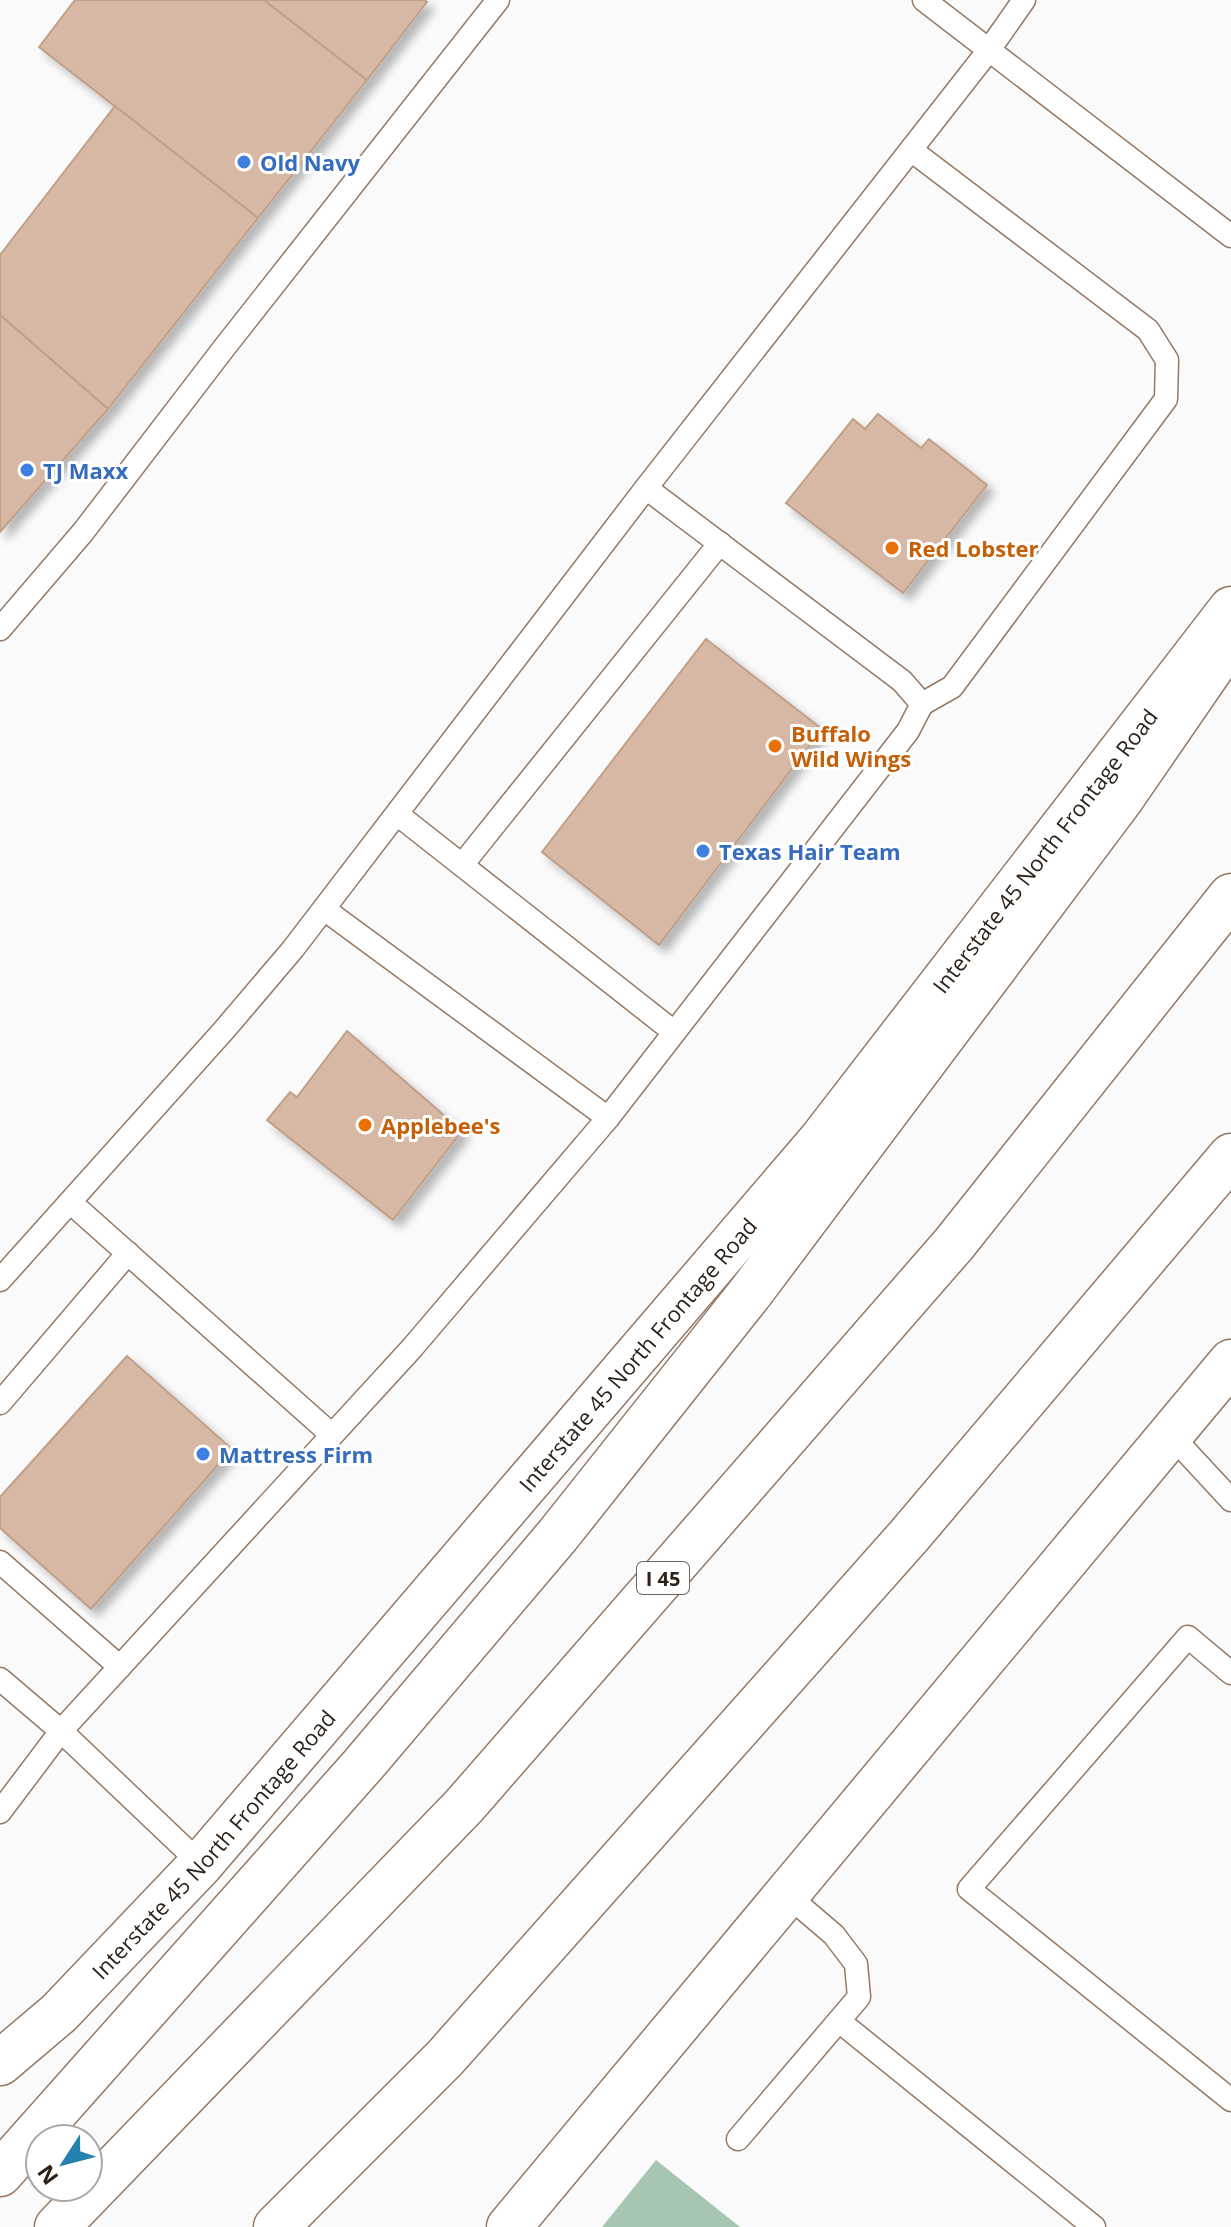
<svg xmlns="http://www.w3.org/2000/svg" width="1231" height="2227" font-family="'Open Sans',sans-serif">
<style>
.forest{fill:#a7c6b2}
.building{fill:#d6b8a4;stroke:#c1a08a;stroke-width:2;filter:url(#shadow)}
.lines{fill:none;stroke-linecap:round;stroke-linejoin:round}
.service-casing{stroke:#967862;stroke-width:25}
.secondary-casing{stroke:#967862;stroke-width:47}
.motorway-casing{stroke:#967862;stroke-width:47}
.service{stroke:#fff;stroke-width:22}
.secondary{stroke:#fff;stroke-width:44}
.motorway{stroke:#fff;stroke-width:44}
.shop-dot{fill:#3f7fe0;stroke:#fff;stroke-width:3}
.food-dot{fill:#e8710a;stroke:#fff;stroke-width:3}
.labels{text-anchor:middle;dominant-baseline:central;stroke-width:6;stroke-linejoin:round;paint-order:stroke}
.shield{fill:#fff;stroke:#6d645e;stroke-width:2}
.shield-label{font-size:20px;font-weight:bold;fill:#2f2219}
.shop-label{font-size:22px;font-weight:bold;fill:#366cbe;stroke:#fff;text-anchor:start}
.food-label{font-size:22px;font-weight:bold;fill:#c56008;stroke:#fff;text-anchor:start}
.street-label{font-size:22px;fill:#2f2219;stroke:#fff}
</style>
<defs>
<filter id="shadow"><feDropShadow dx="7" dy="7" stdDeviation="4" flood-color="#0004"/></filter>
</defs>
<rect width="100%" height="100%" fill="#fafafa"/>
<polygon class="forest" points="656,2160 740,2227 602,2227"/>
<g class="building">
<polygon points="75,0 264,0 367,80 258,218 39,47"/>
<polygon points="264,0 424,0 427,2 367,80"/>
<polygon points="115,106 258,218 108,409 0,315 0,255"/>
<polygon points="0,315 108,409 0,532"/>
<polygon points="878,414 921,448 929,439 987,485 903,593 786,503 853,419 865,429"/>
<polygon points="706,639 822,729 659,945 542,852"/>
<polygon points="347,1031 462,1131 393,1220 267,1120 290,1092 297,1097"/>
<polygon points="127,1356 232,1449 91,1609 0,1528 0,1497"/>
</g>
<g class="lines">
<g class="service-casing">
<g id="service">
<polyline points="924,0 1231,236"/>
<polyline points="911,150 1148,330 1167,360 1166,399 952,687 922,704"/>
<polyline points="0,629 83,532 224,348 498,0"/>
<polyline points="397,814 674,1032"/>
<polyline points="462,865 720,543"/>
<polyline points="324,909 608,1118"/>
<polyline points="70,1202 332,1435"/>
<polyline points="0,1280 225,1029 293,949 646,488 989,50 1024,0"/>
<polyline points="0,1403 128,1253"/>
<polyline points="1169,1433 1231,1500"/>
<polyline points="0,1562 120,1667"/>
<polyline points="1231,1673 1188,1637 969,1889 1231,2100"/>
<polyline points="0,1679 61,1731 201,1864"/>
<polyline points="0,1812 61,1731 412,1348 608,1118 908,731 922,704 902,681 646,488"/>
<polyline points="839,2021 1094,2227"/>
<polyline points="738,2139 859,1997 856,1964 834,1935 786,1894"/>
</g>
</g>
<g class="secondary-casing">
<g id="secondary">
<path id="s1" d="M0 2063 59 2013 201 1864 821 1140 1231 609"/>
<polyline points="509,2227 1231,1362"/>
</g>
</g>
<g class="motorway-casing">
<g id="motorway">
<polyline points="0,2174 363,1765 558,1535 751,1292 1121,799 1231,639"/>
<polyline points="57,2227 464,1806 954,1244 1231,896"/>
<polyline points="276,2227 445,2058 908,1537 1231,1156"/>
</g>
</g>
<use href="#service" class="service"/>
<use href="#secondary" class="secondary"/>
<use href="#motorway" class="motorway"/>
</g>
<g class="shop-dot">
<circle cx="244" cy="162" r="8"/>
<circle cx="27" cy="470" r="8"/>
<circle cx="703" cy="851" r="8"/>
<circle cx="203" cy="1454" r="8"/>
</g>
<g class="food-dot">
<circle cx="892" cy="548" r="8"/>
<circle cx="775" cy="746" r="8"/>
<circle cx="365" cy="1125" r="8"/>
</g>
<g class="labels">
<rect class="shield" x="637" y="1562" width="52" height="32" rx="6"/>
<g class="shield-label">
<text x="663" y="1578">I 45</text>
</g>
<g class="shop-label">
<text x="260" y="162">Old Navy</text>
<text x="43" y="470">TJ Maxx</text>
<text x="719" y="851">Texas Hair Team</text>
<text x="219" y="1454">Mattress Firm</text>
</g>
<g class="food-label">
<text x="908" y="548">Red Lobster</text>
<text x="791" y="733">Buffalo<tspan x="791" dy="25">Wild Wings</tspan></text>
<text x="381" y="1125">Applebee's</text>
</g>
<g class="street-label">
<text stroke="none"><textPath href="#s1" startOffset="1602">Interstate 45 North Frontage Road</textPath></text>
<text stroke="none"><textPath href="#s1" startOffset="954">Interstate 45 North Frontage Road</textPath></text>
<text stroke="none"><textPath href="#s1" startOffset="306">Interstate 45 North Frontage Road</textPath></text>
</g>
</g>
<g transform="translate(64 2163) rotate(234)"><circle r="38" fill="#ffffff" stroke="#aca7a3" stroke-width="2"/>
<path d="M0-6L14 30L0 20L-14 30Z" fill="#2581ae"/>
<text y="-12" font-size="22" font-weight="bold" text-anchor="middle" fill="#2f2219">N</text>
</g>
</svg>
